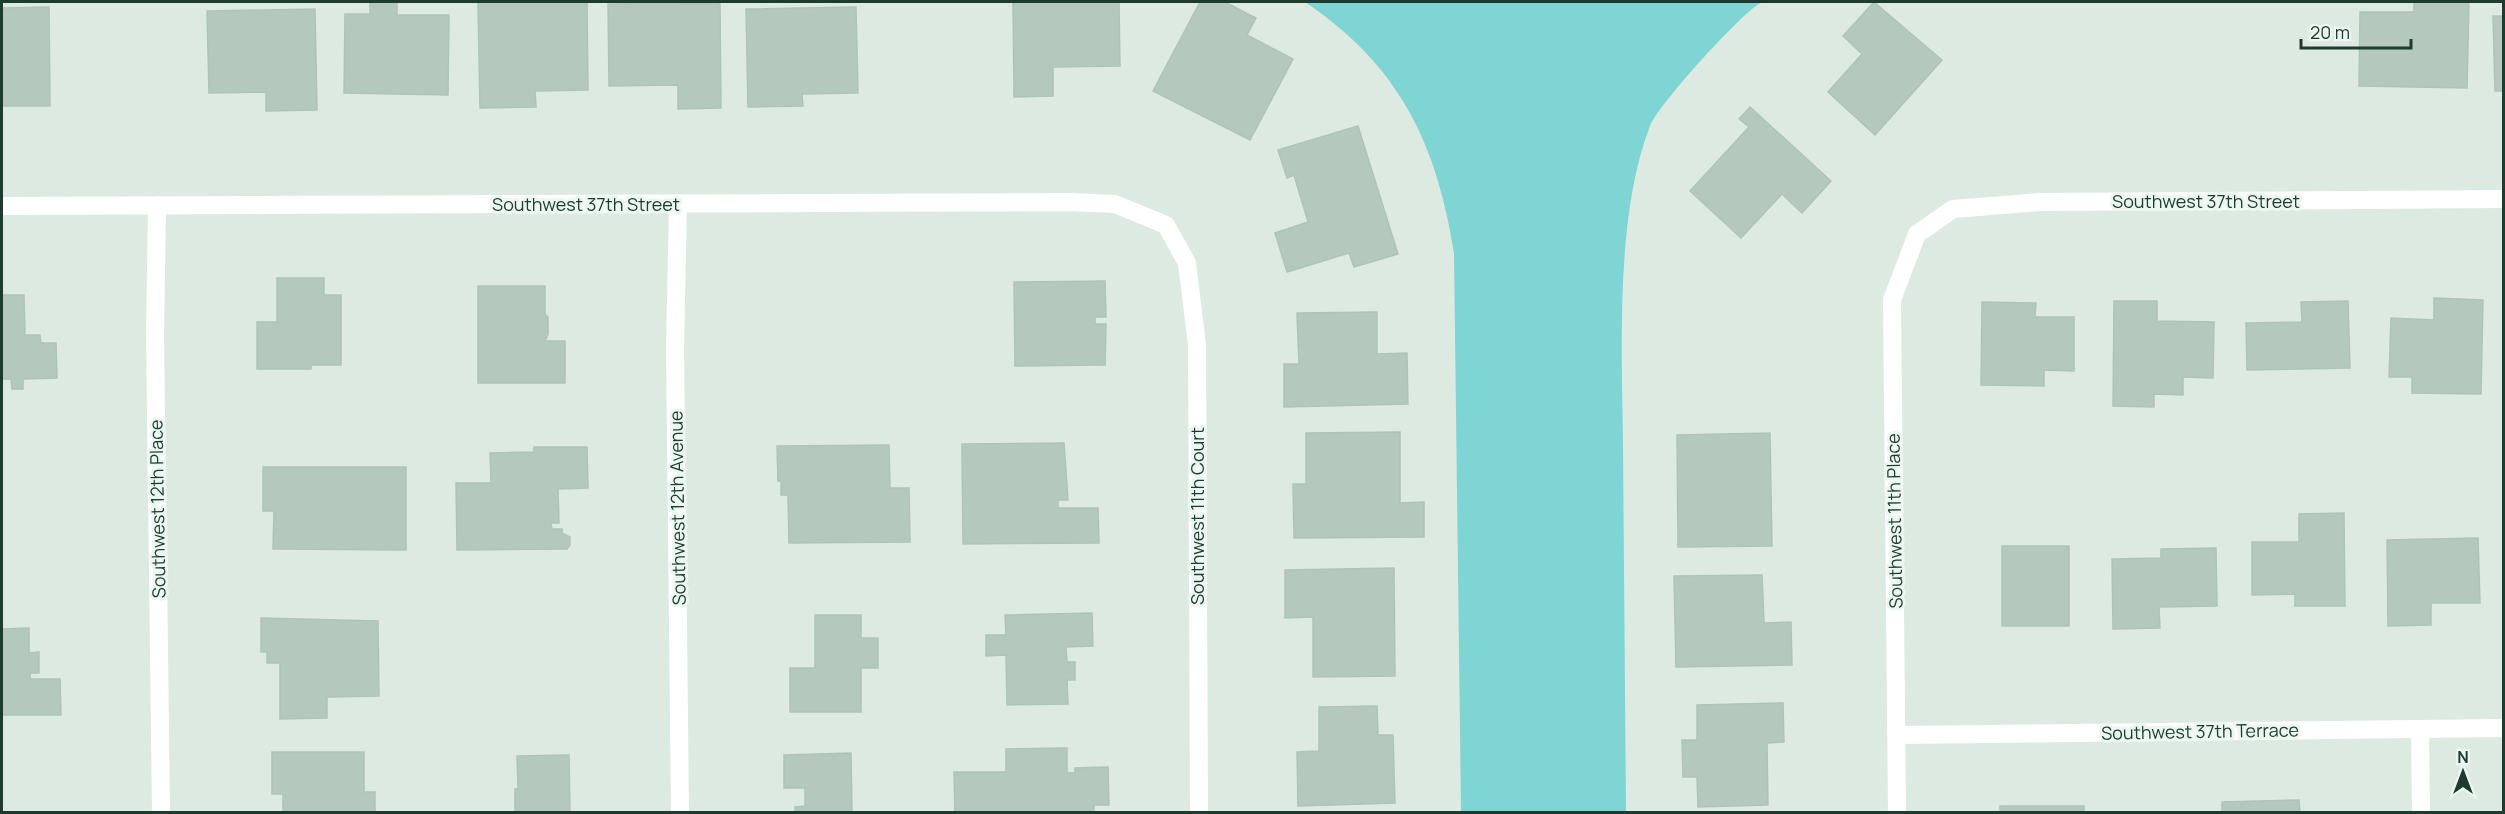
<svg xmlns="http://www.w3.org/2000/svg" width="2505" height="814" font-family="Manrope,sans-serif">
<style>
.water{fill:#7fd5d4}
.building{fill:#b5c8bd;stroke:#afc4b8;stroke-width:1.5}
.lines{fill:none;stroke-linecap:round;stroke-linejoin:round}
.street{stroke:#fff;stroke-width:18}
.labels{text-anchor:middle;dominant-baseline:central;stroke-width:6;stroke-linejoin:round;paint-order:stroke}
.street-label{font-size:18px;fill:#1d3b2e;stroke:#edf7f1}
</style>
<rect width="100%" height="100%" fill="#ddeae2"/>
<path class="water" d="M1305 2H1762C1742 12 1658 105 1650 126 1615 216 1622 348 1623 445 1624 567 1625 690 1626 812H1461L1454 253C1437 144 1399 65 1305 2Z"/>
<g class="building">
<polygon points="370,2 397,2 397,15 449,15 448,95 344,93 345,14 370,14"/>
<polygon points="497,2 587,2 588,90 535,91 536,107 480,108 478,3"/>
<polygon points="1013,2 1119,2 1120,66 1053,67 1053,96 1014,97"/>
<polygon points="1200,2 1225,2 1256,18 1247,35 1293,59 1250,140 1153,91"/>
<polygon points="1874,2 1942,60 1875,135 1828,92 1862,54 1843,36"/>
<polygon points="2414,2 2469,2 2467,88 2359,86 2360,12 2414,12"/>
<polygon points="720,3 721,108 678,109 678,85 609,86 608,4"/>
<polygon points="49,7 50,106 2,106 2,8"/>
<polygon points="856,7 858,93 802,94 803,106 748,107 746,9"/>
<polygon points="315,9 317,110 266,111 266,92 209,93 207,11"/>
<polygon points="2493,16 2504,16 2504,91 2495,91"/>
<polygon points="1750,107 1831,181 1802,213 1782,194 1741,238 1690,191 1749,127 1739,119"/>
<polygon points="1358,126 1398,254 1354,267 1349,253 1287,272 1275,233 1308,222 1294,175 1287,178 1278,150"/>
<polygon points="277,278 324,278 324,295 341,295 341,365 311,365 311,369 257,369 257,322 277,322"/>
<polygon points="1105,281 1106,317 1095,317 1095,324 1106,324 1105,365 1015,366 1014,282"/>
<polygon points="478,286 545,286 545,314 548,317 548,334 545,341 565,341 565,383 478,383"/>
<polygon points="2,295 24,295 25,335 40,335 41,343 56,343 57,378 23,379 23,389 12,389 11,379 2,379"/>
<polygon points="2434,298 2483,300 2481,394 2412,393 2412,377 2389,377 2391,318 2434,320"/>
<polygon points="2114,301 2157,301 2157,321 2214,322 2213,378 2183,377 2183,395 2154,394 2154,407 2113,406"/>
<polygon points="2348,301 2350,368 2247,370 2246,323 2302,322 2301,302"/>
<polygon points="1982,302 2036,303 2035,317 2074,317 2074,371 2044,370 2044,386 1981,385"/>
<polygon points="1377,312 1377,354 1407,353 1408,404 1284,407 1284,364 1299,364 1297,313"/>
<polygon points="1400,432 1400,503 1424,502 1424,537 1294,538 1293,484 1306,484 1306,433"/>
<polygon points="1770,433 1772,546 1678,547 1677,435"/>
<polygon points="1064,443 1068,500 1058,500 1058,508 1098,508 1099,543 963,544 962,444"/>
<polygon points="889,445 890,488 909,488 910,542 789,543 788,495 781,495 781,481 778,481 777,446"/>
<polygon points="534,447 587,447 588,488 558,489 559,523 551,523 552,529 562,529 562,533 570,537 570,545 567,549 457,550 456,483 491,483 490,453 534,452"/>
<polygon points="263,467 406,467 406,550 273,549 274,511 263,511"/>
<polygon points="2344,513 2345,606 2295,606 2295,594 2252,595 2252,542 2299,542 2299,514"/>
<polygon points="2478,538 2480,603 2431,603 2431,625 2388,626 2387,540"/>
<rect x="2002" y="546" width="67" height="80"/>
<polygon points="2216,548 2217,606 2159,607 2160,628 2113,629 2112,559 2161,558 2161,549"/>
<polygon points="1394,568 1395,676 1313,677 1313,617 1285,618 1285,570"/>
<polygon points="1762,575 1764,623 1791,622 1792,665 1676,667 1674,576"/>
<polygon points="1092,613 1093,646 1066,647 1067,662 1075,662 1075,680 1067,680 1068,704 1007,705 1006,655 986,656 986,635 1006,635 1005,615"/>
<polygon points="815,615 861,615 861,638 878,638 878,668 861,668 861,712 790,712 790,668 815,668"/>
<polygon points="261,618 378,621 379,696 327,697 327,718 280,719 280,663 267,663 267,652 261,652"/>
<polygon points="29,628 29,653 39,652 39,673 30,673 30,679 60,679 61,715 2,715 2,629"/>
<polygon points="1783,703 1784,742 1767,743 1768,805 1698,807 1697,777 1683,777 1682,740 1697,740 1697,705"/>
<polygon points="1377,706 1378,735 1393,735 1395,803 1298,806 1297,752 1319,751 1319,707"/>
<polygon points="1067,748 1067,773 1075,773 1075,768 1108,767 1109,805 1094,805 1094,812 955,812 954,772 1006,772 1006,749"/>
<polygon points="272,752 364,752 364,792 375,792 375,812 283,812 283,794 272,794"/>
<polygon points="851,753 852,812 795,812 795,807 805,806 805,788 784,788 784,755"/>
<polygon points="569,755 570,812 515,812 515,789 518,789 517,756"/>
<polygon points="2299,800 2300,812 2222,812 2222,802"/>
<rect x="2000" y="806" width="84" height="6"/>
</g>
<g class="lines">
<g class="street">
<polyline points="678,203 675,349 680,812"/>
<polyline points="157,205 155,335 161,812"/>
<polyline points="2,206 1068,202 1115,204 1166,225 1187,263 1197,345 1199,812"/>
<polyline points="2420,729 2421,812"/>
<polyline points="1897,735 2504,728"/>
<polyline points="1897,812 1892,300 1917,234 1953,209 2039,202 2504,199"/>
</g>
</g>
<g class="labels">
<g class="street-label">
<text x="2206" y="201">Southwest 37th Street</text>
<text x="586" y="204">Southwest 37th Street</text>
<text transform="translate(677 508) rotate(-91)">Southwest 12th Avenue</text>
<text transform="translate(157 509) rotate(-91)">Southwest 12th Place</text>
<text transform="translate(1197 516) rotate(-90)">Southwest 11th Court</text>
<text transform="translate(1894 521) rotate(-91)">Southwest 11th Place</text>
<text transform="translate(2200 731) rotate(-1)">Southwest 37th Terrace</text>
</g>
</g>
<rect width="2505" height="814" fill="none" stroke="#1d3b2e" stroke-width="6"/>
<g transform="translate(2463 772)" stroke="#edf7f1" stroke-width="4.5" paint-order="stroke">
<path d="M0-4.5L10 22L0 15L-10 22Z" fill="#1d3b2e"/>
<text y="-9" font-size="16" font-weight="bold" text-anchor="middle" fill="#1d3b2e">N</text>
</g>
<path d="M2301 39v9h110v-9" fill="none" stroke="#1d3b2e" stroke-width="3"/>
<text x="2310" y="39" font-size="18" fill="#1d3b2e" stroke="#edf7f1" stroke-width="4.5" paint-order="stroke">20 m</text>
</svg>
